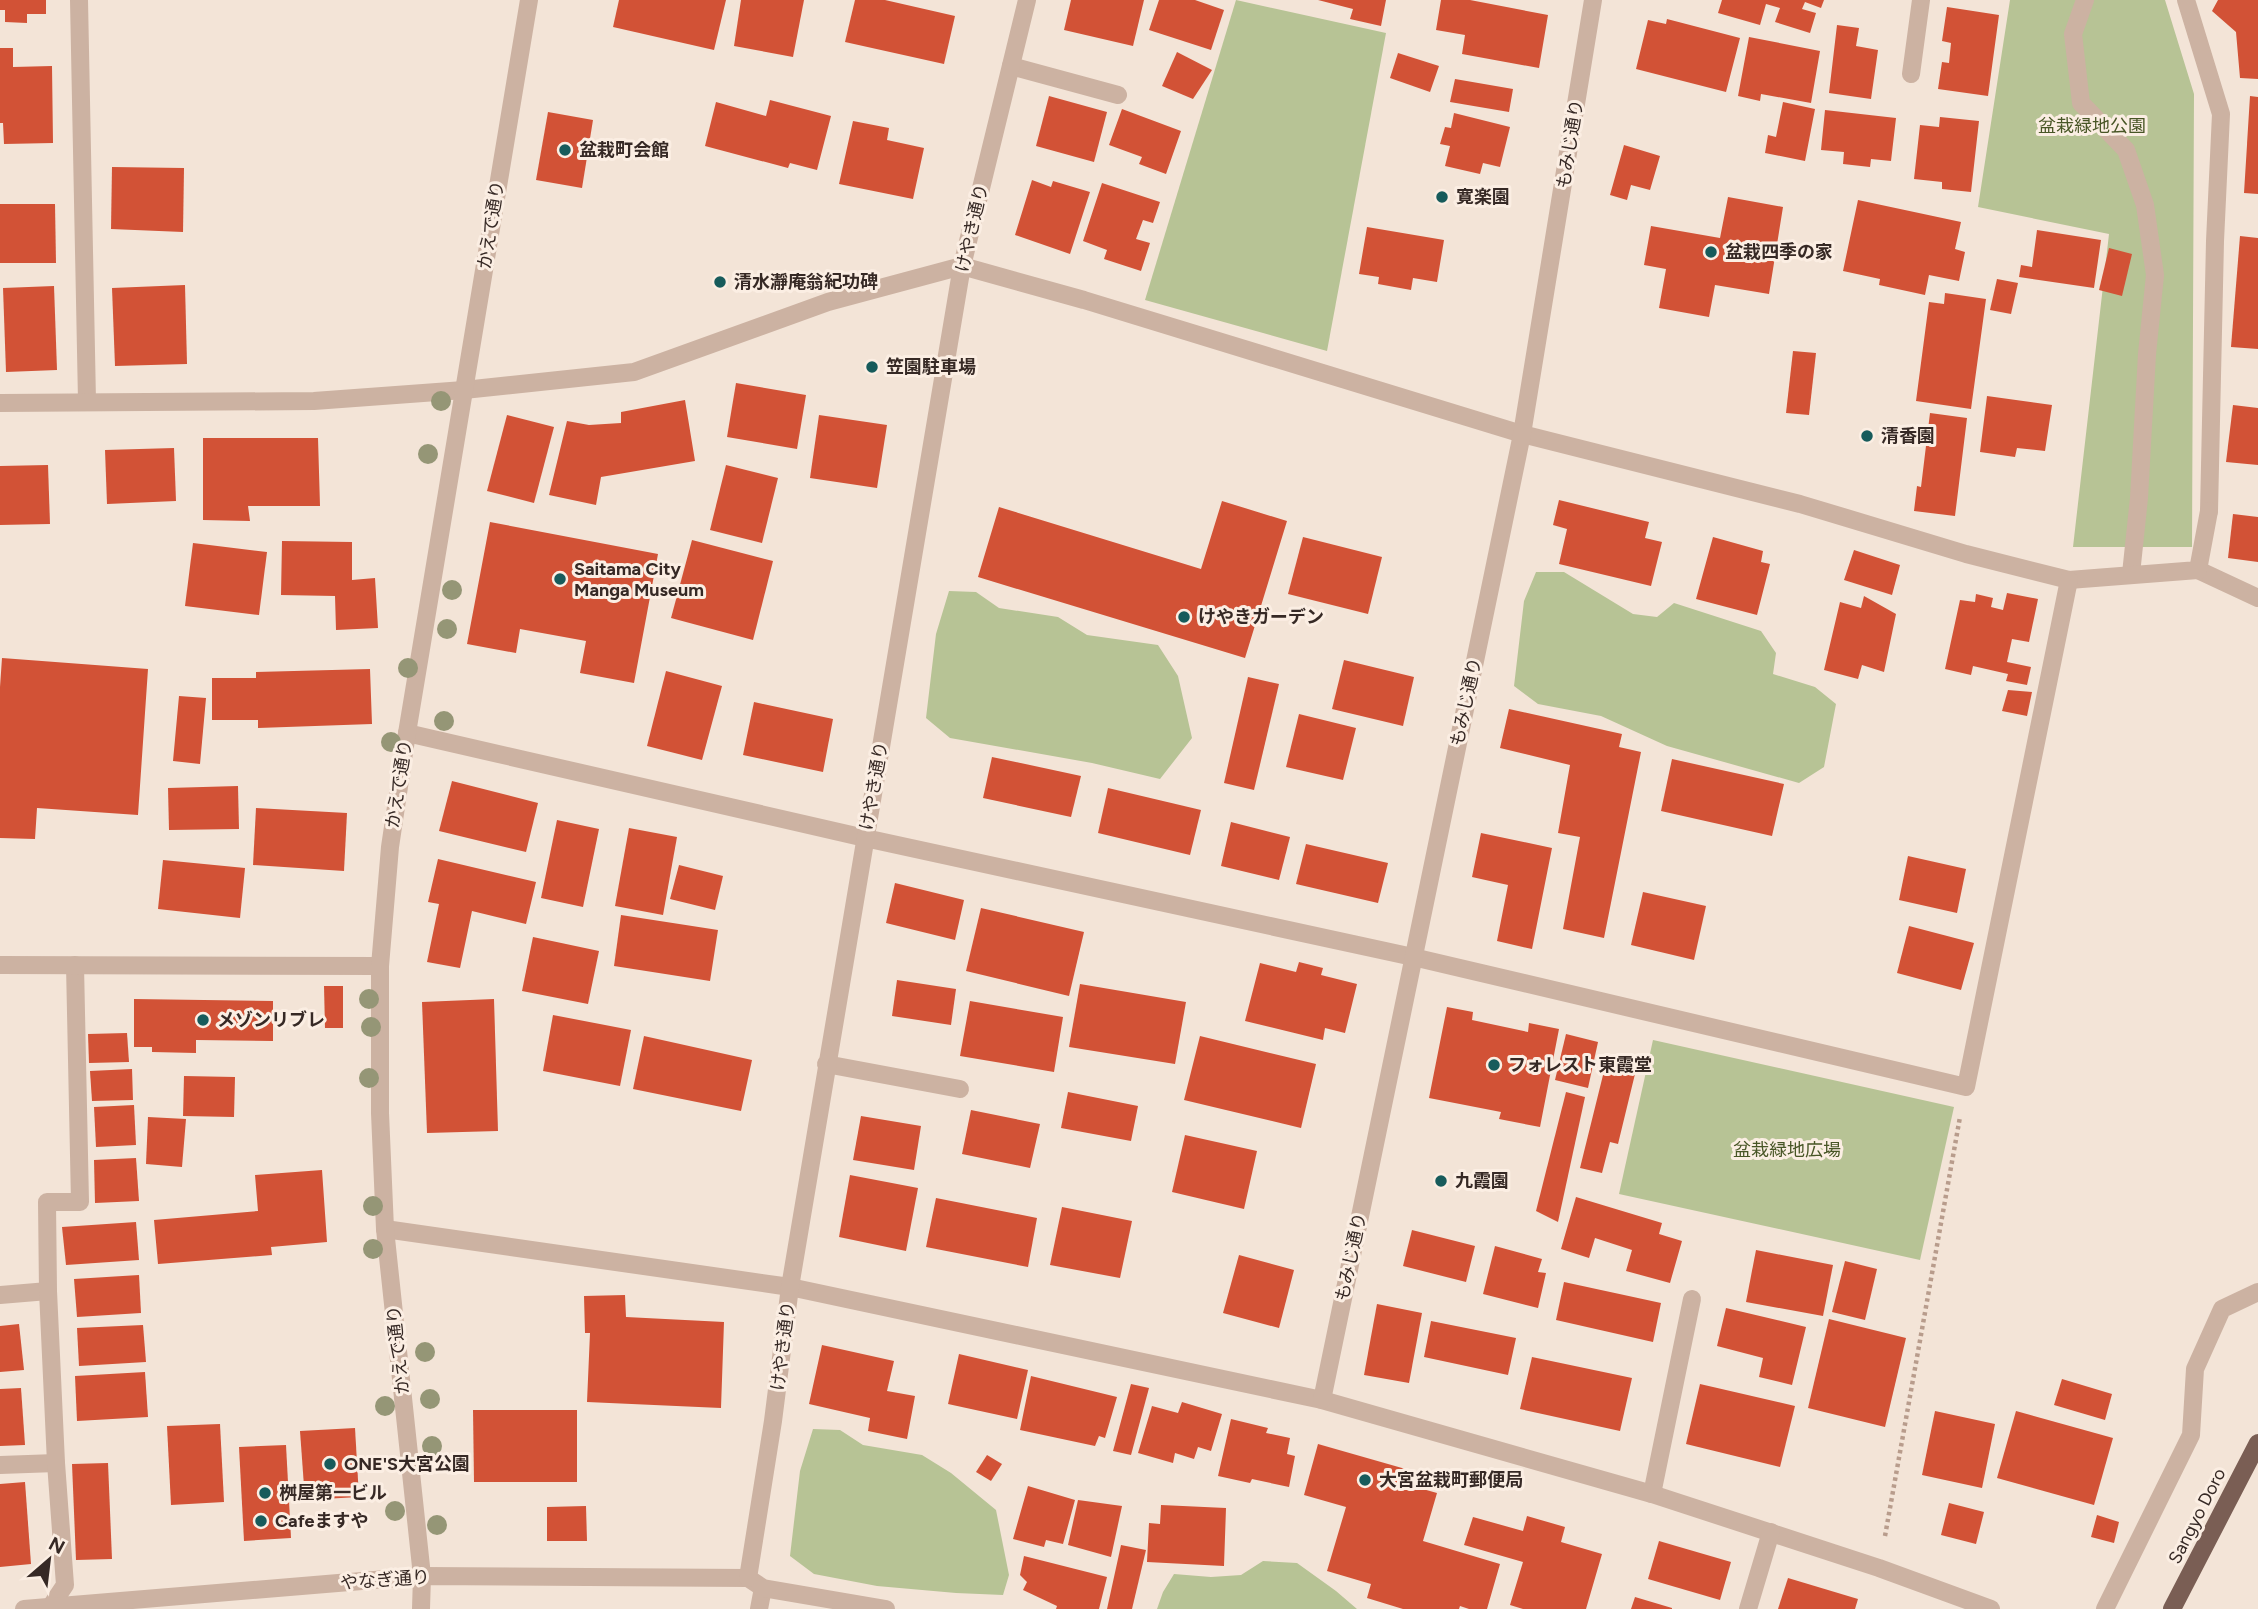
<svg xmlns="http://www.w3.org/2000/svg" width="2258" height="1609" font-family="Figtree,'Noto Sans JP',sans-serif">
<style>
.green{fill:#b7c395}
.building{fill:#d25236}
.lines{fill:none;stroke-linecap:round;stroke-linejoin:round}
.path{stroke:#b89c8c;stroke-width:4.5;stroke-dasharray:3.5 3.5;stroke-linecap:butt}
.service{stroke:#ccb2a2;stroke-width:18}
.minor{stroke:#ccb2a2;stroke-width:18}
.tertiary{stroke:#ccb2a2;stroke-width:18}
.primary{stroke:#7a5e54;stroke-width:18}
.tree{fill:#959676}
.poi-dot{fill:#175b5b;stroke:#fbeee3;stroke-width:2.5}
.labels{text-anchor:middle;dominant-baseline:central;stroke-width:6;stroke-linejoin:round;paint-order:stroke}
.park-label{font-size:18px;fill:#485626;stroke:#fbeee3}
.street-label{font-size:18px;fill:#362925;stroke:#fbeee3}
.poi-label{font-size:18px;font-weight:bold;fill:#362925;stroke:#fbeee3;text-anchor:start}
</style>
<rect width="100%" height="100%" fill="#f3e4d7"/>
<g class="green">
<polygon points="1236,0 1386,33 1327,351 1145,300"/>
<polygon points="2010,0 2165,0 2194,94 2192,547 2073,547 2109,234 1978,207"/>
<polygon points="1536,572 1564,572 1633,614 1657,617 1674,603 1761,631 1776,653 1773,674 1815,687 1836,704 1824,767 1799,783 1667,746 1601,716 1538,704 1514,686 1524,601"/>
<polygon points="949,591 976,592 999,608 1058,617 1087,635 1158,645 1178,676 1192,738 1160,779 1092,763 950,738 926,718 936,634"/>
<polygon points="1653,1040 1954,1107 1920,1260 1619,1194"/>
<polygon points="813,1429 840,1430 863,1445 922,1455 951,1473 996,1510 1009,1575 1003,1595 956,1593 877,1586 814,1574 790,1556 800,1471"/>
<polygon points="1263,1561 1297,1563 1336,1591 1357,1609 1157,1609 1163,1592 1174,1574 1211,1577 1241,1575"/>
</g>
<g class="building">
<polygon points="0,0 46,0 46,14 27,14 27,23 5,22 5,10 0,10"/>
<polygon points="619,0 726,0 714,50 613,27"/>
<polygon points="741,0 804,0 793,57 734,46"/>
<polygon points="855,0 885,0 955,16 944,64 845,42"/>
<polygon points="1071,0 1144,0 1133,46 1064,30"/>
<polygon points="1159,0 1195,0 1224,10 1211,50 1149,30"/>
<polygon points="1318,0 1386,0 1381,26 1350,19 1353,9"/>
<polygon points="1441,0 1470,0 1548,15 1539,68 1462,54 1465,35 1436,30"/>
<polygon points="1722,0 1824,0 1821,8 1805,2 1802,9 1816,13 1810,33 1775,22 1780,8 1766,4 1760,25 1718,13"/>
<polygon points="2218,0 2258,0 2258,79 2240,78 2236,32 2212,11"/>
<polygon points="1947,7 1999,15 1988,96 1938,89 1942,62 1949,63 1951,43 1942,41"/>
<polygon points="1667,19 1740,38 1726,92 1636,69 1648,20 1666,24"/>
<polygon points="1837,25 1859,28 1856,46 1878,50 1871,99 1829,93"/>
<polygon points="1749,37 1820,51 1811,103 1761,94 1760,101 1738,96"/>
<polygon points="0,48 13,48 13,67 52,66 53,143 4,144 3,123 0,123"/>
<polygon points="1177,52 1212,70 1193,99 1162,86"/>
<polygon points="1398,53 1439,66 1430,92 1390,78"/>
<polygon points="1455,79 1513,89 1509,112 1450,102"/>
<polygon points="1049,96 1107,112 1094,162 1036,146"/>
<polygon points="2250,96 2258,97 2258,194 2244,193"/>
<polygon points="770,100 831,116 817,170 790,163 788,168 705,146 716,102 766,116"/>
<polygon points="1783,102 1815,109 1805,161 1765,153 1768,135 1776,137"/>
<polygon points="1122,109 1181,131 1166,174 1139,164 1142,157 1109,145"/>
<polygon points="1825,110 1896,118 1891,161 1871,159 1870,167 1843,164 1844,152 1821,150"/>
<polygon points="548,112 593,120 582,188 536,180"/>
<polygon points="1454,113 1510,127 1500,167 1483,163 1480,174 1445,166 1450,146 1440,144 1445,127 1451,128"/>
<polygon points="1940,117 1979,121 1971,192 1942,189 1942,182 1914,179 1920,125 1939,127"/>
<polygon points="853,121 889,128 887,140 924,148 913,199 839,184"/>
<polygon points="1624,145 1660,156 1650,190 1631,185 1627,200 1610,195"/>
<polygon points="112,167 184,168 183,232 111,229"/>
<polygon points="1032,180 1051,187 1053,181 1090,192 1070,254 1015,235"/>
<polygon points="1102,183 1160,202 1153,223 1143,220 1136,239 1150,243 1141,271 1104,259 1107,250 1083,241"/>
<polygon points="1728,197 1783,207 1769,294 1715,285 1709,317 1659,308 1666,269 1644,265 1651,226 1720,238"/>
<polygon points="1858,200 1961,222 1955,249 1965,252 1959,281 1929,275 1925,295 1879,285 1880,279 1843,271"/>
<polygon points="0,204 55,204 56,263 0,263"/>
<polygon points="1367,227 1444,240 1437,282 1413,278 1411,290 1378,284 1379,277 1359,274"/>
<polygon points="2037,230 2101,240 2094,288 2019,277 2021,265 2032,267"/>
<polygon points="2240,236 2258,238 2258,349 2231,347"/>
<polygon points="2109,248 2132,254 2122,296 2099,290"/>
<polygon points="1997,279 2018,283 2011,314 1990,310"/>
<polygon points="185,285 187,364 115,366 112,288"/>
<polygon points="54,286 57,370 6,372 3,288"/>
<polygon points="1945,293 1986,299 1971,409 1916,401 1929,302 1944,304"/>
<polygon points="1793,351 1816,353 1809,415 1786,413"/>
<polygon points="736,383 806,395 797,449 727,437"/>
<polygon points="1987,396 2052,405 2045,451 2017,448 2015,457 1980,452"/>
<polygon points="685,400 695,461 601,477 596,505 549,495 567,421 589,425 621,423 621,412"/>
<polygon points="2233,405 2258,408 2258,465 2226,462"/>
<polygon points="1930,413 1967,418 1955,516 1914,511 1917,486 1921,487"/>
<polygon points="507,415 554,427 534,503 487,491"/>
<polygon points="819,415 887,425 877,488 810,478"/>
<polygon points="203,438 318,438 320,506 248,506 250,521 203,520"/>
<polygon points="174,448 176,501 107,504 105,450"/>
<polygon points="48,465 50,524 0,525 0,466"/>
<polygon points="726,465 778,478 762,543 710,530"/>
<polygon points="1559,500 1649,522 1645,538 1662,542 1651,586 1559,564 1567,529 1553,525"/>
<polygon points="1222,501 1287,521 1245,658 978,577 999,507 1201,569"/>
<polygon points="2233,514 2258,517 2258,562 2228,558"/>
<polygon points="490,522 658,554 634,683 580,673 586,641 520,629 516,653 467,644"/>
<polygon points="1303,537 1382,557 1368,614 1288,594"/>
<polygon points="1713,537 1763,551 1761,562 1770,564 1757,615 1696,599"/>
<polygon points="692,540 773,561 753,640 671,618"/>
<polygon points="282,541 352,542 352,580 375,578 378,628 336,630 335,596 281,595"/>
<polygon points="193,543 267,552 259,615 185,606"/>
<polygon points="1854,550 1900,565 1892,595 1844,580"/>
<polygon points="2007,593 2038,599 2029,642 2012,639 2007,662 2031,667 2027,685 2006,681 2008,674 1973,666 1971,675 1945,669 1960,600 1975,602 1976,594 1993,598 1991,607 2003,610"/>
<polygon points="1864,596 1896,614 1884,672 1862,665 1858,679 1824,670 1840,602 1861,608"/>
<polygon points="2,658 148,669 138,815 37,808 35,839 0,838 0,687"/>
<polygon points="1344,660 1414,677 1403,726 1332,709"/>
<polygon points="370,669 372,724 258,728 258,720 212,720 212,678 256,678 256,672"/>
<polygon points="666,671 722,686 702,760 647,746"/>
<polygon points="1248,677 1279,684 1254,790 1224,783"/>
<polygon points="2008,690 2032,692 2027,716 2002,711"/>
<polygon points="179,696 206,698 200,764 173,761"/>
<polygon points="754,702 833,719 823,772 743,755"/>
<polygon points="1509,709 1622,734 1619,747 1641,752 1604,938 1563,929 1580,837 1558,833 1570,765 1500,748"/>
<polygon points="1299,714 1356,728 1343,780 1286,767"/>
<polygon points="992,757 1081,776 1071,817 983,798"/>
<polygon points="1672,759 1784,784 1772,836 1661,811"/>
<polygon points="452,781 538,803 526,852 439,831"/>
<polygon points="238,786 239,829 169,830 168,788"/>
<polygon points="1108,788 1201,810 1190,855 1098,833"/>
<polygon points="256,808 347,813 344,871 253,865"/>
<polygon points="557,820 599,829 583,907 541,898"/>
<polygon points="1231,822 1290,837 1279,880 1221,866"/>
<polygon points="629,828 677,837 663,915 615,906"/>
<polygon points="1481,833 1552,848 1532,949 1497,941 1508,885 1472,877"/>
<polygon points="1306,844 1388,863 1378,903 1296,884"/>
<polygon points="1908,856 1966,869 1957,913 1899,900"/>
<polygon points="438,859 536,882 526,924 472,911 460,968 427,962 439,904 428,902"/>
<polygon points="163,860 245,868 240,918 158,909"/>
<polygon points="679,865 723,876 715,910 670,899"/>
<polygon points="895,883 964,900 955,940 886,923"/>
<polygon points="1643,892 1706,906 1694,960 1631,945"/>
<polygon points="981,908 1084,932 1069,996 966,971"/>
<polygon points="621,915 718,930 710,981 614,966"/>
<polygon points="1909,926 1974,943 1961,990 1897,973"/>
<polygon points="533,937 599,951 588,1004 522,991"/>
<polygon points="1299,962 1323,968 1321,975 1357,984 1345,1033 1325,1028 1323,1040 1245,1021 1260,963 1296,972"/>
<polygon points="897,980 956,989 951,1025 892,1016"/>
<polygon points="1080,984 1186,1002 1175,1064 1069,1047"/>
<polygon points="324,986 343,986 343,1028 325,1028"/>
<polygon points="134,999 273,1001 273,1041 196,1040 196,1053 152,1052 152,1047 134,1047"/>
<polygon points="494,999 498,1131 427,1133 422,1002"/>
<polygon points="970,1001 1063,1017 1054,1072 960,1056"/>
<polygon points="1447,1007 1473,1012 1472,1020 1528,1032 1529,1023 1559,1029 1540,1127 1499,1119 1501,1112 1429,1098"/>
<polygon points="553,1015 631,1030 620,1086 543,1071"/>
<polygon points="127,1033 129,1062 89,1063 88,1034"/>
<polygon points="1566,1034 1598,1042 1588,1088 1555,1080"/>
<polygon points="644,1036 752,1060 741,1111 633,1089"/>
<polygon points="1200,1036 1316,1064 1301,1128 1184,1100"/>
<polygon points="1605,1067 1635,1074 1618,1144 1610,1142 1602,1173 1580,1168"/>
<polygon points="132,1069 133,1100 92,1101 90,1071"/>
<polygon points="184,1076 235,1077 234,1117 183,1116"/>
<polygon points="1068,1092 1138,1106 1131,1141 1061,1128"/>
<polygon points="1566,1092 1585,1097 1558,1222 1536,1211"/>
<polygon points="134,1105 136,1145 96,1147 94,1107"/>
<polygon points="971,1110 1040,1124 1030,1168 962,1154"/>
<polygon points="861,1116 921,1126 914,1170 853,1160"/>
<polygon points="148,1117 186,1119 182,1167 146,1164"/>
<polygon points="1185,1135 1257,1151 1244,1209 1172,1192"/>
<polygon points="136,1158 139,1201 95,1203 94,1160"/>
<polygon points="322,1170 327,1242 271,1247 272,1255 158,1264 154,1220 258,1211 255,1175"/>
<polygon points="850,1175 918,1188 906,1251 839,1237"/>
<polygon points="1576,1197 1662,1223 1659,1234 1682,1241 1670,1283 1626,1271 1632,1250 1595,1238 1589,1258 1561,1249"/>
<polygon points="936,1198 1037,1218 1028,1267 926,1247"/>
<polygon points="1062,1207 1132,1221 1120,1278 1050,1265"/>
<polygon points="136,1222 139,1260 66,1265 62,1227"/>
<polygon points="1412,1230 1475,1246 1466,1282 1403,1266"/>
<polygon points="1495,1246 1542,1259 1538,1272 1546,1273 1538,1308 1483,1294"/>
<polygon points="1756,1250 1833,1265 1823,1316 1746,1302"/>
<polygon points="1239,1255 1294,1270 1279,1328 1223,1313"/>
<polygon points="1845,1261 1877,1269 1865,1320 1832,1312"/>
<polygon points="139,1275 141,1313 77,1317 74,1279"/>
<polygon points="1564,1282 1661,1303 1653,1342 1556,1320"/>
<polygon points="625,1295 626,1317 724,1322 721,1408 587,1402 590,1333 585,1333 584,1296"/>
<polygon points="1377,1304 1422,1313 1409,1383 1364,1375"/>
<polygon points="1726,1308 1806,1327 1792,1385 1759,1377 1763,1358 1717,1346"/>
<polygon points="1829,1319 1906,1338 1885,1427 1808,1408"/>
<polygon points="1431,1321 1516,1338 1508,1375 1424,1357"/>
<polygon points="19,1324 24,1370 0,1372 0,1326"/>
<polygon points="143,1325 146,1362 79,1366 77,1328"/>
<polygon points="822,1345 894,1361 887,1391 915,1396 907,1439 868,1431 870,1418 809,1404"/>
<polygon points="959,1354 1028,1370 1017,1419 948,1404"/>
<polygon points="1532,1357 1632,1378 1620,1431 1520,1409"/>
<polygon points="145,1372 148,1417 77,1421 75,1376"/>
<polygon points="1031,1376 1117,1397 1105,1438 1099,1436 1095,1446 1020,1430"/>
<polygon points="2062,1379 2112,1394 2105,1420 2054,1405"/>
<polygon points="1131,1384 1149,1388 1131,1455 1113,1451"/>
<polygon points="1700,1384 1795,1406 1780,1467 1686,1444"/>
<polygon points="21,1388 25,1445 0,1446 0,1389"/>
<polygon points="1182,1402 1222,1414 1211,1451 1198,1447 1194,1459 1175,1453 1173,1463 1138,1453 1152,1406 1178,1413"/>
<polygon points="473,1410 577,1410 577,1482 474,1482"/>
<polygon points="1935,1411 1995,1424 1982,1488 1922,1475"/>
<polygon points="2016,1411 2113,1438 2094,1505 1997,1478"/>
<polygon points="1231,1419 1268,1428 1266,1433 1290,1438 1287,1454 1295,1456 1289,1487 1252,1479 1250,1483 1218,1476"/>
<polygon points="220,1424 224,1502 171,1505 167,1426"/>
<polygon points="355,1428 359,1497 305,1500 300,1431"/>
<polygon points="1318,1444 1409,1470 1405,1484 1437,1493 1423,1541 1500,1564 1487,1609 1469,1609 1460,1606 1459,1609 1403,1609 1367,1598 1371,1584 1327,1571 1346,1507 1304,1495"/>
<polygon points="286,1445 291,1538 244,1541 239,1447"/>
<polygon points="987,1455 1002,1464 991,1481 976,1472"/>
<polygon points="108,1463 112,1559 76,1560 72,1464"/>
<polygon points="25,1482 31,1564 0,1567 0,1484"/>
<polygon points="1028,1486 1075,1500 1063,1544 1046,1540 1044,1547 1013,1539"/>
<polygon points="1078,1500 1122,1506 1111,1557 1068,1545"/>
<polygon points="1949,1503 1984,1512 1976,1544 1941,1535"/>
<polygon points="1161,1505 1226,1508 1224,1566 1147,1562 1149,1523 1160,1524"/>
<polygon points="586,1506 587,1541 547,1541 547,1507"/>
<polygon points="2097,1515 2119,1522 2114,1543 2091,1537"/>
<polygon points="1527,1516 1565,1527 1561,1542 1602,1554 1586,1609 1523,1609 1510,1605 1523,1562 1464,1545 1473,1517 1523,1531"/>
<polygon points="1659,1541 1731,1562 1720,1600 1648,1579"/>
<polygon points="1121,1545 1146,1550 1132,1609 1107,1609"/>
<polygon points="1024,1556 1107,1577 1099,1609 1056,1609 1057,1606 1023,1590 1027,1582 1020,1575"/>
<polygon points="1788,1578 1858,1599 1855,1609 1778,1609"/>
<polygon points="1635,1597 1672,1608 1672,1609 1631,1609"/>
</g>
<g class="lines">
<polyline class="path" points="1885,1536 1960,1117"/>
<g class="service">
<polyline points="2085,0 2073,34 2081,103 2126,150 2145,205 2155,275 2147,354 2139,498 2131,574"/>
<polyline points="2186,0 2221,114 2215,241 2209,511"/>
<polyline points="1011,66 1118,95"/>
<polyline points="1911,74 1921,0"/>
<polyline points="2198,570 2258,598"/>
<polyline points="826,1064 960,1089"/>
<polyline points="0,1295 48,1291"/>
<polyline points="0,1465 56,1463"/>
<polyline points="1652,1494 1692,1299"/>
<polyline points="51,1606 65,1585 56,1463 48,1291 47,1202 80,1202 75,965"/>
<polyline points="421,1609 422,1576"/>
<polyline points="759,1609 763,1588"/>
</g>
<g class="minor">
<polyline points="79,0 87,401"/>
<polyline points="0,403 314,401 464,390 634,372 828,302 962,266 1084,300 1522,434 1800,504 1966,554 2069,580 2198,570 2209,511"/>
<polyline points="407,733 865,838 1413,957 1966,1087 2069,580"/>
<polyline points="0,965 380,966"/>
<polyline points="385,1229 790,1287 1322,1400 1652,1494 1879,1568 1991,1609"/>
<polyline points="1322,1400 1522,434 1593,0"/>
<polyline points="422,1576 385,1229 380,1113 380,966 390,847 407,733 529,0"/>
<polyline points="24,1609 422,1576 748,1578 763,1588 886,1609"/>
<polyline points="1748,1609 1771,1532"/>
<polyline points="2105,1609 2191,1435 2195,1369 2222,1309 2258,1292"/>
</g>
<polyline class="tertiary" points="748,1578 773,1421 790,1287 962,266 1027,0"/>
<polyline class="primary" points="2172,1609 2258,1443"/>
</g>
<g class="tree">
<circle cx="441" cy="401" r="10"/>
<circle cx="428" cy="454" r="10"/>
<circle cx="452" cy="590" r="10"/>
<circle cx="447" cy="629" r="10"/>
<circle cx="408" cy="668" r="10"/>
<circle cx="444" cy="721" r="10"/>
<circle cx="391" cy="742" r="10"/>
<circle cx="369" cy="999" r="10"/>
<circle cx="371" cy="1027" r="10"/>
<circle cx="369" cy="1078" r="10"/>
<circle cx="373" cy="1206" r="10"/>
<circle cx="373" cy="1249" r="10"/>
<circle cx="425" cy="1352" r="10"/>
<circle cx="430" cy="1399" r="10"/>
<circle cx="385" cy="1406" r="10"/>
<circle cx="432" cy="1446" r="10"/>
<circle cx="395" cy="1511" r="10"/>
<circle cx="437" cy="1525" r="10"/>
</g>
<g class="poi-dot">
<circle cx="565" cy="150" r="7"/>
<circle cx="1442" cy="197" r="7"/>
<circle cx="1711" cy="252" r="7"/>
<circle cx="720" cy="282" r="7"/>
<circle cx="872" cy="367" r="7"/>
<circle cx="1867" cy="436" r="7"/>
<circle cx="560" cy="579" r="7"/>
<circle cx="1184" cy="617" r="7"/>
<circle cx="203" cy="1020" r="7"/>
<circle cx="1494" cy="1065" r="7"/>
<circle cx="1441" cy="1181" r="7"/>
<circle cx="330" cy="1464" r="7"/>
<circle cx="1365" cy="1480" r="7"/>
<circle cx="265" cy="1493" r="7"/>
<circle cx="261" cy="1521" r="7"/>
</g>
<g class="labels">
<g class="park-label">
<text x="2092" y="126">盆栽緑地公園</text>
<text x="1787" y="1150">盆栽緑地広場</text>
</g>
<g class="street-label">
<text transform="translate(1570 144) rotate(-81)">もみじ通り</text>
<text transform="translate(491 225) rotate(-81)">かえで通り</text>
<text transform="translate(972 228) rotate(-77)">けやき通り</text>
<text transform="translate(1466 702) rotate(-78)">もみじ通り</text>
<text transform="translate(399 784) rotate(-81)">かえで通り</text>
<text transform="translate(874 786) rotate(-80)">けやき通り</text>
<text transform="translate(1351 1257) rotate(-78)">もみじ通り</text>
<text transform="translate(783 1346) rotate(-83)">けやき通り</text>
<text transform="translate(398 1350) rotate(-96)">かえで通り</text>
<text transform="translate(2197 1516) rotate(-63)">Sangyo Doro</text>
<text transform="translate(385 1580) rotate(-4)">やなぎ通り</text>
</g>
<g class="poi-label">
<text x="579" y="150">盆栽町会館</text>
<text x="1456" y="197">寛楽園</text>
<text x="1725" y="252">盆栽四季の家</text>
<text x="734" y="282">清水瀞庵翁紀功碑</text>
<text x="886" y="367">笠園駐車場</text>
<text x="1881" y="436">清香園</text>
<text x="574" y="569">Saitama City<tspan x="574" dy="21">Manga Museum</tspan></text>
<text x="1198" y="617">けやきガーデン</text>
<text x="217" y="1020">メゾンリブレ</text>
<text x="1508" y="1065">フォレスト東霞堂</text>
<text x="1455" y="1181">九霞園</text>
<text x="344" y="1464">ONE'S大宮公園</text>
<text x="1379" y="1480">大宮盆栽町郵便局</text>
<text x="279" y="1493">桝屋第一ビル</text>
<text x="275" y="1521">Cafeますや</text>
</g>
</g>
<g transform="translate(49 1560) rotate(28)" stroke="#fbeee3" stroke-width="5" paint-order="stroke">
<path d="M0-5L12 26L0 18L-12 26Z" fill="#362925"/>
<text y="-10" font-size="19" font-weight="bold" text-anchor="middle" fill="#362925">N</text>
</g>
</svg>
